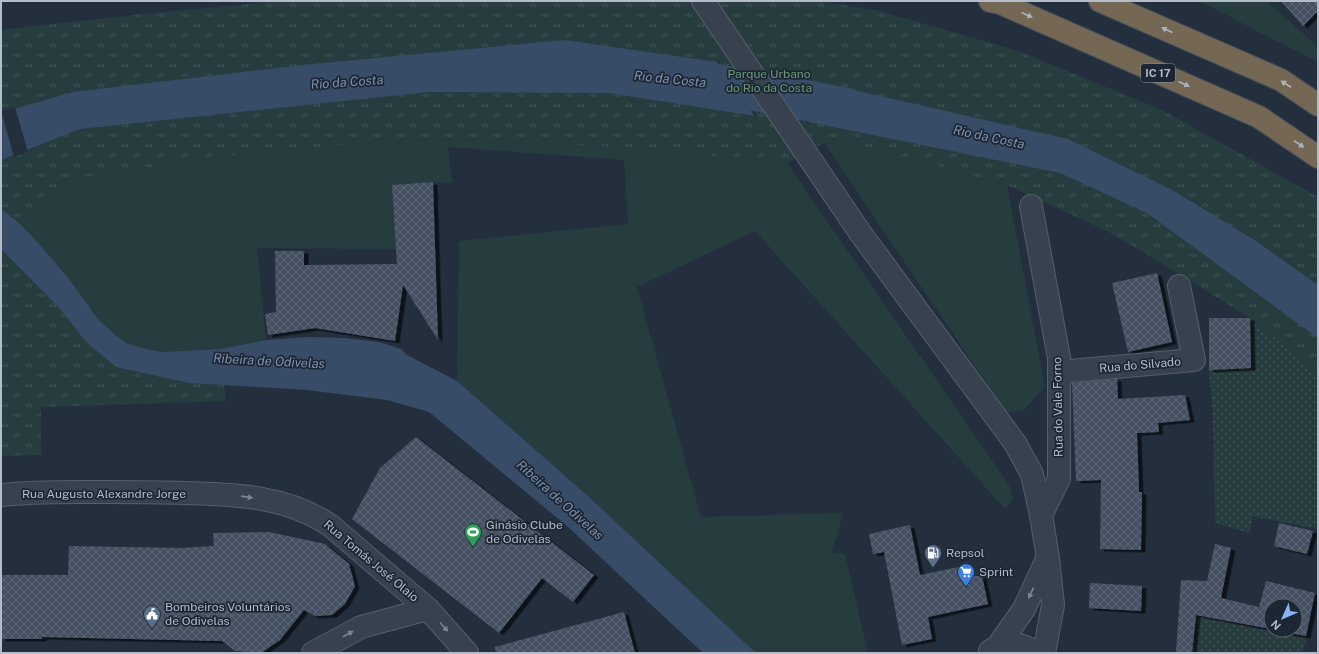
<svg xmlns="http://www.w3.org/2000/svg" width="1319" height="654" font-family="'Public Sans',sans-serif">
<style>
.grass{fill:#263c3f}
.park{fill:url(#park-tufts)}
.garden{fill:url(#garden-dots)}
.water{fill:#394c67}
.pier{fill:#242f3e}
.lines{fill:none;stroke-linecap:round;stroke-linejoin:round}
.river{stroke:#394c67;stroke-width:40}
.building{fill:url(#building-cross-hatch);filter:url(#shadow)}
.minor-casing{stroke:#565f6c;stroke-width:24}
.highway-casing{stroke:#434c59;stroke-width:24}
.minor{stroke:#38414e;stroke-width:22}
.highway{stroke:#746855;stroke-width:22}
.oneway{fill:#aeb4bd}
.oneway2{fill:#7c8592}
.labels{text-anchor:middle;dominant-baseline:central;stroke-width:3.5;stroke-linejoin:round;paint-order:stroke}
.shield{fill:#1d2633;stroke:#878f9c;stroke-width:1}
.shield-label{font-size:11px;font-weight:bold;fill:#b4bcc9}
.park-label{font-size:12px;fill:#6b9a76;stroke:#1d2633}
.street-label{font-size:12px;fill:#b4bcc9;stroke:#1d2633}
.poi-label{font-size:12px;fill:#b4bcc9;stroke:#1d2633;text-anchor:start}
.water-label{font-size:13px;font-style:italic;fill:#7c92b1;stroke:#1d2633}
</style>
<defs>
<pattern id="park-tufts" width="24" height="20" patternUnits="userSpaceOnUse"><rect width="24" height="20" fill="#263c3f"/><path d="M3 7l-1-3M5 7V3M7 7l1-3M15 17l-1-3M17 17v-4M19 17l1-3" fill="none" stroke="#435659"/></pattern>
<pattern id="garden-dots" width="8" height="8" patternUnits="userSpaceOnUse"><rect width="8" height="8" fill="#263c3f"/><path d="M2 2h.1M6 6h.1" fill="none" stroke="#435659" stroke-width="1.8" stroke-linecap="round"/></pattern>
<pattern id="building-cross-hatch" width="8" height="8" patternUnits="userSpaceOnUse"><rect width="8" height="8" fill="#455162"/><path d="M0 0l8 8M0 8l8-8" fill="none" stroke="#5d6877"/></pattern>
<filter id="shadow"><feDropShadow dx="4.5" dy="2.5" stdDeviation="0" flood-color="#0009"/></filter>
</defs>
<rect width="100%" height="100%" fill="#242f3e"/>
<g class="grass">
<polygon points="1199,1 1267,1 1318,47 1318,62"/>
<polygon points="432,139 634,148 787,163 1009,485 1013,499 1005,509 755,231 637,287 701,517 843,513 832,552 845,554 868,653 756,653 588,496 457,381 459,241 628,224 624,160 448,147 452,183 433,182 392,185 396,249 257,248 266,340 221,349 163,352 146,349 126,343 114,334 98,319 69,279 22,226 61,181 190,161 271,150"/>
<polygon points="824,143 860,145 1007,185 1045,387 1023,411 1006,412"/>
</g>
<g class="park">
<polygon points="281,1 818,1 876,10 1018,51 1162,110 1318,197 1318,374 1250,318 1146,254 1105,230 1007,185 860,145 824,143 787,163 634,148 432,139 271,150 190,161 61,181 22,226 1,240 1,30 143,14"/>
<polygon points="1,249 61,310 86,342 189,383 224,385 226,401 41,407 41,455 1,456"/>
</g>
<g class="garden">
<polygon points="1250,318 1318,374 1318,529 1253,516 1249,533 1215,523 1213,418 1209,370 1251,368"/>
<polygon points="1196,615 1307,639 1302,653 1192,653"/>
</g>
<g class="water">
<polygon points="564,40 717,62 755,116 609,93 429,92 80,129 1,160 1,113 73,92 302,65"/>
<polygon points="774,72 1068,139 1174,191 1256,241 1318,285 1318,338 1147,213 1060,173 809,122"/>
<polygon points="1,209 19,223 40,245 69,279 98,319 114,334 126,343 146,349 163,352 221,349 266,340 307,337 345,338 379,342 401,349 407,355 457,381 588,496 756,653 703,653 567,526 429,412 387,400 307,390 189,383 116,367 86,342 61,310 1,249"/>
</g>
<g class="pier">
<polygon points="715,59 718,61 756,115 756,118"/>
<polygon points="773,70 809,122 811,125 807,123 773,73"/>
<polygon points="15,107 28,152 14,157 1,111"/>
</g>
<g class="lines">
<polyline class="river" points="680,80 711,83 847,108"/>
</g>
<g class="building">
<polygon points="1281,1 1318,1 1318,11 1303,26"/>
<polygon points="433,182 438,340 403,285 395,341 315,328 268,335 265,314 276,312 275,251 304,251 304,265 397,264 392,185"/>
<polygon points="1157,273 1172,342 1128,352 1112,283"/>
<polygon points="1209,318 1250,318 1251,368 1209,370"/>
<polygon points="1117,379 1118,399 1185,395 1190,420 1158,423 1159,432 1137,433 1139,492 1142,492 1141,550 1100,549 1101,480 1076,481 1072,383"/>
<polygon points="416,437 594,575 573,602 542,578 499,633 352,519 380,468"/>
<polygon points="1279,523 1313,531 1307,554 1274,546"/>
<polygon points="910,525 920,575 968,565 968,576 982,576 988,604 928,617 932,639 902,645 884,552 873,554 869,534"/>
<polygon points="269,532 325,544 349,564 355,586 345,604 332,615 315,616 304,610 280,640 261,653 235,651 222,641 42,637 42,639 1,639 1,575 68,575 69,546 181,548 214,546 213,533"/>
<polygon points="1215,544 1231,548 1221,598 1259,607 1266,581 1315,593 1306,636 1274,630 1295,630 1295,606 1271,606 1271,629 1196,615 1192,653 1176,653 1181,580 1207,581"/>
<polygon points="1090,583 1142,586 1141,611 1089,608"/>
<polygon points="624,612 635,653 496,653 495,647"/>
</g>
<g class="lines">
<g class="minor-casing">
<g id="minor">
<polyline points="703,1 861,234 1015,443 1032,474 1041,515 1048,558 1053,605 1044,653"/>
<polyline points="1031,206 1059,358 1059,479 1041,515"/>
<polyline points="1059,372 1194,360 1179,286"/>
<path d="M1 495C36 491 72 492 108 492 133 492 159 492 184 493 234 494 288 496 331 526L428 609 467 653"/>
<polyline points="998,646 1024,609 1047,559"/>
<path d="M990 651C1005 641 1021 642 1035 653"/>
<polyline points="313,653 361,627 428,609"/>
</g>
</g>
<g class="highway-casing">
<g id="highway">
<polyline points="990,1 1000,3 1259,117 1318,157"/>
<polyline points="1100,1 1281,80 1318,105"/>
</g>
</g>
<use href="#minor" class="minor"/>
<use href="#highway" class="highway"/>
</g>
<defs><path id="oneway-solid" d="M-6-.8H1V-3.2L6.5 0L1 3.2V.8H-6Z"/></defs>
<g class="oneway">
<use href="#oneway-solid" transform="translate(1027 15) rotate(24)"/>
<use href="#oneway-solid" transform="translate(1167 30) rotate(-156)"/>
<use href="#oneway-solid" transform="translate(1184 84) rotate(24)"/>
<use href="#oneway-solid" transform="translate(1286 84) rotate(-147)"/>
<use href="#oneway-solid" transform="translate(1299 144) rotate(34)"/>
</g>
<g class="oneway2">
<use href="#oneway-solid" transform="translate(247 497) rotate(8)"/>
<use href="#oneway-solid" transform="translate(1031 593) rotate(115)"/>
<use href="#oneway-solid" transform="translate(444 627) rotate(48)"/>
<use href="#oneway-solid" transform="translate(348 634) rotate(-29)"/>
</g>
<defs>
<g id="stadium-pin" transform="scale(0.9)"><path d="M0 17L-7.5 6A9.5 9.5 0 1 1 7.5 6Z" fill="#2e9e5b" stroke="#1d2633"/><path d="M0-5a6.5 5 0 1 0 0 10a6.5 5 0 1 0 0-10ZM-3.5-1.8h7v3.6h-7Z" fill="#fff"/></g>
<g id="fuel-pin" transform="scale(0.9)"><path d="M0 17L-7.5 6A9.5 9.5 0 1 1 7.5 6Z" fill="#5c6f8a" stroke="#1d2633"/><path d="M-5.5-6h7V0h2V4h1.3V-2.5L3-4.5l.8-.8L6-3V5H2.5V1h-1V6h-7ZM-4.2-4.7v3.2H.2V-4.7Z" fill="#fff"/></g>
<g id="supermarket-pin" transform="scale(0.9)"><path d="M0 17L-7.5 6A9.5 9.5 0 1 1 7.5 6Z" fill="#3f7fe0" stroke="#1d2633"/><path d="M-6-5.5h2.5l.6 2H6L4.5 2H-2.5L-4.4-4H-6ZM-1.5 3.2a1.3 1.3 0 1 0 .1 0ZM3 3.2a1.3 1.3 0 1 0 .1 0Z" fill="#fff"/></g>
<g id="civic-pin" transform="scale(0.9)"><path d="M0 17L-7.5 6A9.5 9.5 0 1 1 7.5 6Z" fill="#5c6f8a" stroke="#1d2633"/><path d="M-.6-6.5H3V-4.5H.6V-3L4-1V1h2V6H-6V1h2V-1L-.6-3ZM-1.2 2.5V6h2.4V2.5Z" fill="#fff"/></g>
</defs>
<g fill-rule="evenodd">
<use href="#stadium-pin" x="473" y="532"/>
<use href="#fuel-pin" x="933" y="553"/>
<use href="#supermarket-pin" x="966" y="572"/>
<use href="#civic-pin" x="152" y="614"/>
</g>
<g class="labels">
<rect class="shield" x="1141" y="64" width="34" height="18" rx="3"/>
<g class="shield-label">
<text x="1158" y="73">IC 17</text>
</g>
<g class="park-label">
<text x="769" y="74">Parque Urbano<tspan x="769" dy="14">do Rio da Costa</tspan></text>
</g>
<g class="street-label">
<text transform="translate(1140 365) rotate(-5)">Rua do Silvado</text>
<text transform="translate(1058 407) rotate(-91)">Rua do Vale Forno</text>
<text x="104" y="494">Rua Augusto Alexandre Jorge</text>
<text transform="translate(371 561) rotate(40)">Rua Tomás José Olaio</text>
</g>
<g class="poi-label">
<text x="486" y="525">Ginásio Clube<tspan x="486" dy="14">de Odivelas</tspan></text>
<text x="946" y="553">Repsol</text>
<text x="979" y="572">Sprint</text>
<text x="165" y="607">Bombeiros Voluntários<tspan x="165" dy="14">de Odivelas</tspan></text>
</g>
<g class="water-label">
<text transform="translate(670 79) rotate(6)">Rio da Costa</text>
<text transform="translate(347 82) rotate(-4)">Rio da Costa</text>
<text transform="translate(989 137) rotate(12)">Rio da Costa</text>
<text transform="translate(269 361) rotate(3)">Ribeira de Odivelas</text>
<text transform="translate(560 500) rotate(42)">Ribeira de Odivelas</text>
</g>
</g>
<rect width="1319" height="654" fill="none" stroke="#b4bcc9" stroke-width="4"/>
<g transform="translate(1283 618) rotate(225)"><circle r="19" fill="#1d2633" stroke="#59626f"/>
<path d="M0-3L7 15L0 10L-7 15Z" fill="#8ab4f8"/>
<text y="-6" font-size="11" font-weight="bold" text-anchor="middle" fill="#b4bcc9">N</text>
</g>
</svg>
